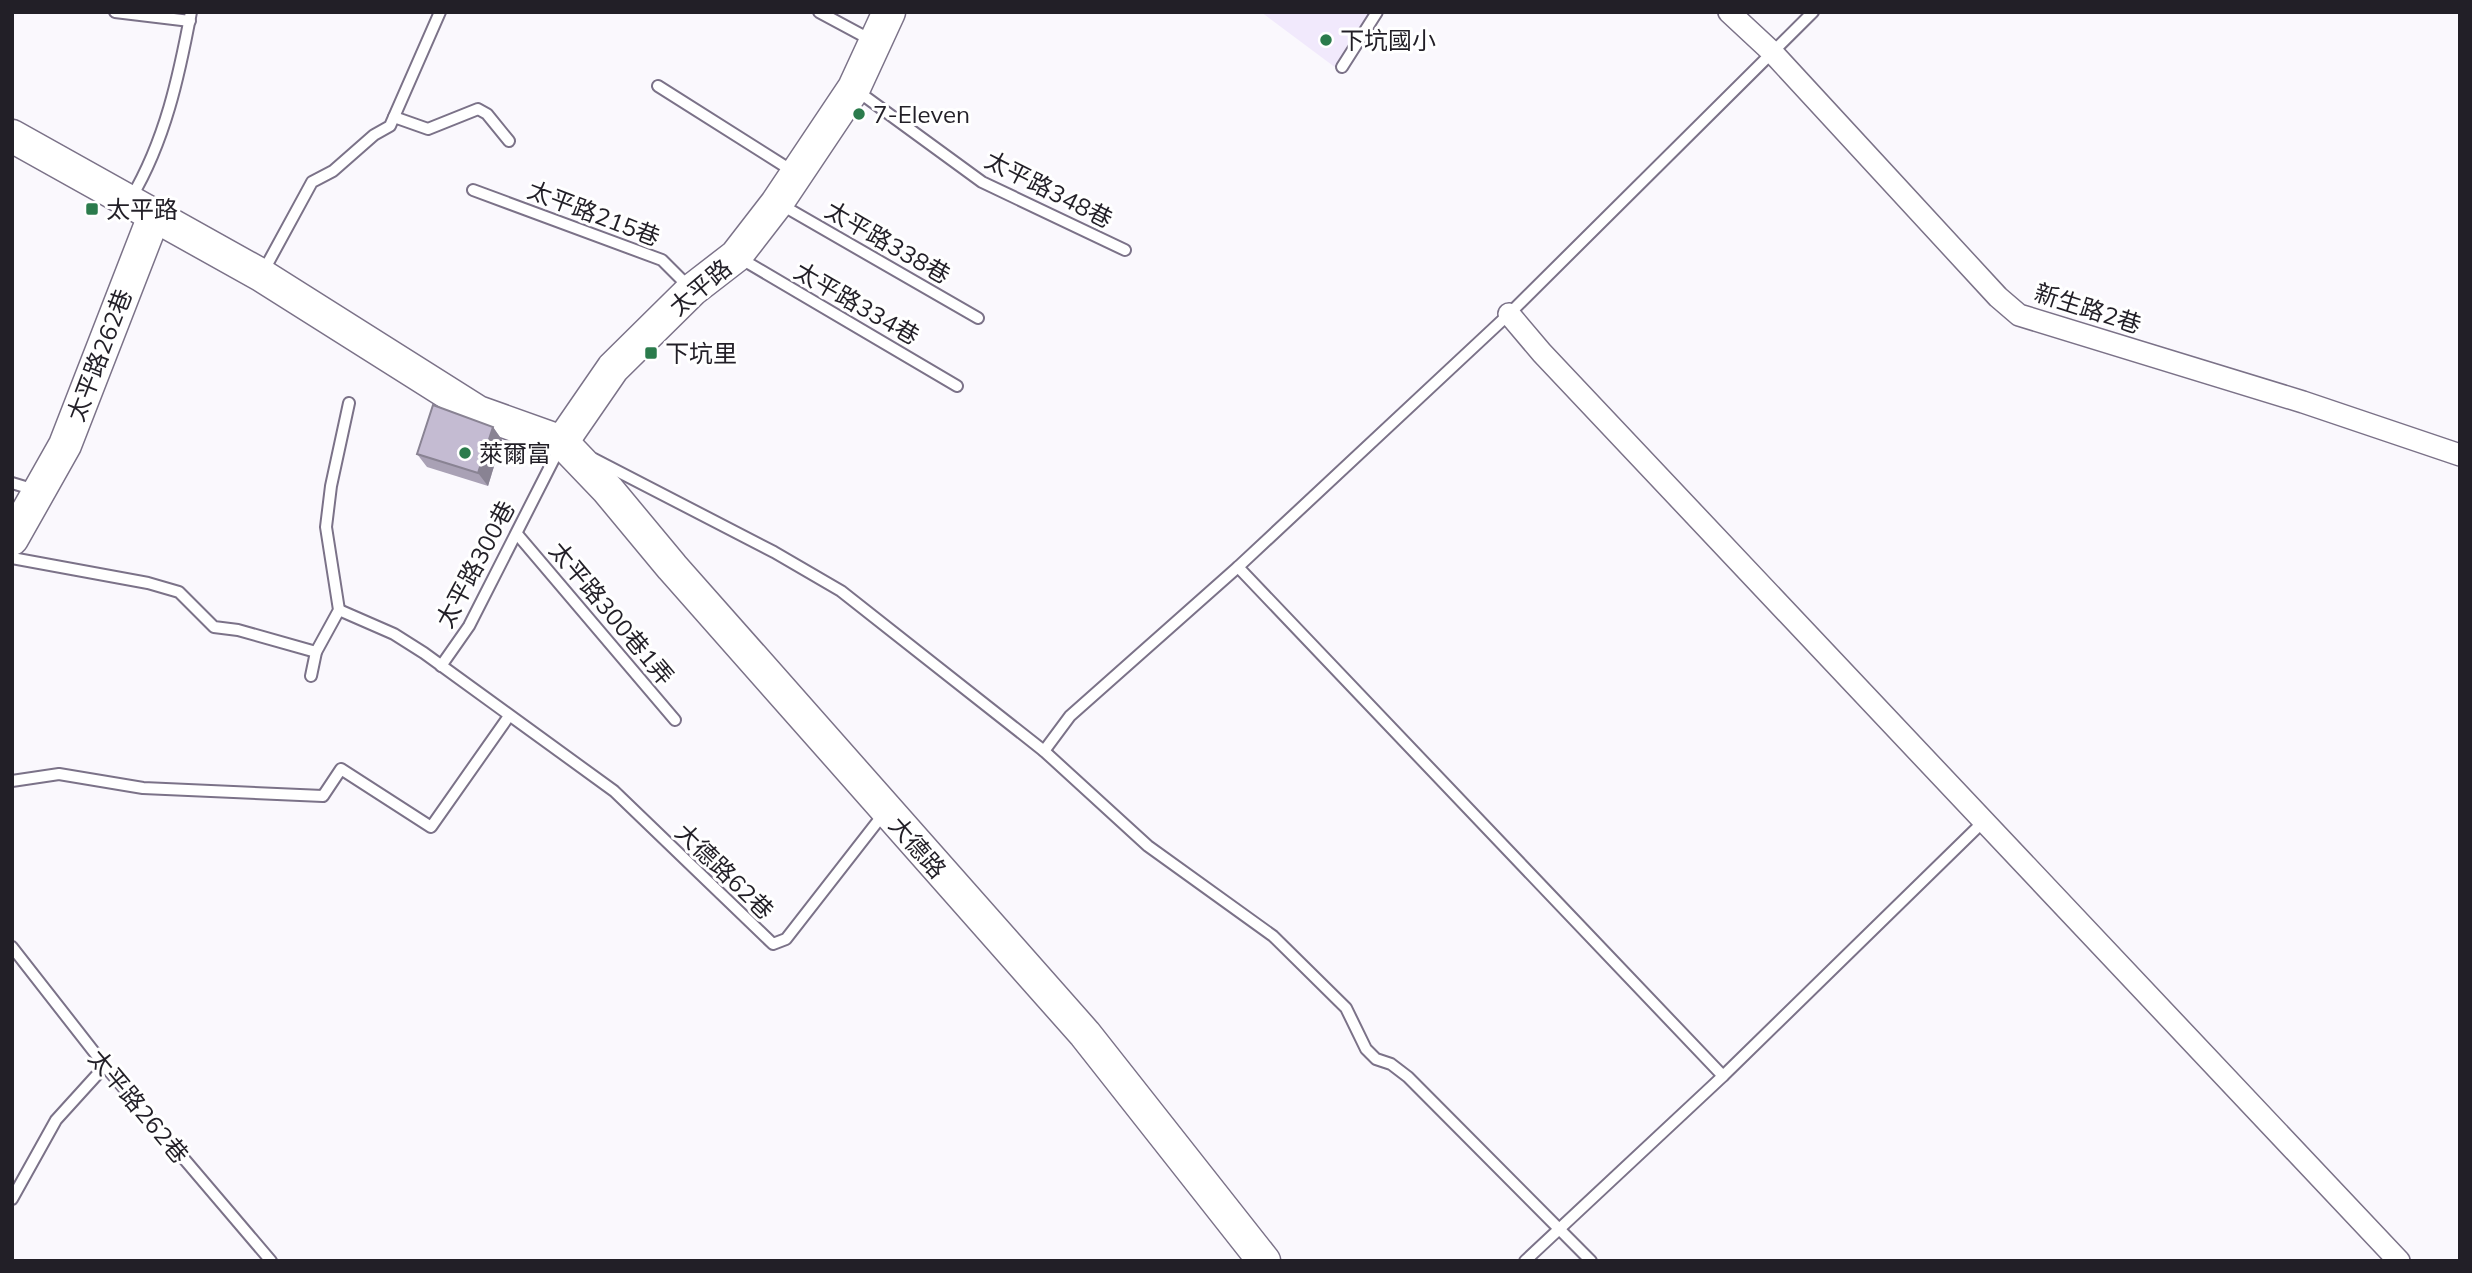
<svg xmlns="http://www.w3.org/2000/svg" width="2472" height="1273" font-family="Mulish,'Noto Sans TC',sans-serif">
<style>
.built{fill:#f1e9fc}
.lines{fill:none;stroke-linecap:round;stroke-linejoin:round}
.lane-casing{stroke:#7b7288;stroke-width:14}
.street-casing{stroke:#7b7288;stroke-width:24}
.secondary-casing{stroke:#7b7288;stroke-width:35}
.lane{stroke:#fff;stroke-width:10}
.street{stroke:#fff;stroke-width:21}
.secondary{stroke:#fff;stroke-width:32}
.wall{fill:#a9a1b5}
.shaded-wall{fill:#898393}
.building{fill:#c4bbd2;stroke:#898393;stroke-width:2}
.poi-dot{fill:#2b7b4c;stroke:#fff;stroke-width:2.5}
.labels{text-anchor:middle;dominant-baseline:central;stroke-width:6;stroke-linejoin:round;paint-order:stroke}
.poi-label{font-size:24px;fill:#221f27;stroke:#fff;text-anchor:start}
.street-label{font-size:24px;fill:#221f27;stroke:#fff}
</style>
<rect width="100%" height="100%" fill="#faf8fd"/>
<polygon class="built" points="1261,12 1372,12 1336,68"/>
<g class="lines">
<g class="lane-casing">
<g id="lane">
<polyline points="115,12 190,21"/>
<polyline points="819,12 873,41"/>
<polyline points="1342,67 1377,12"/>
<polyline points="658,86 794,172"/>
<polyline points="856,90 982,182 1125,250"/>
<polyline points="394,117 428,129 478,109 487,114 509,141"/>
<polyline points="473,190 662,260 690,288"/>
<path d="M131 198C165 141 179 76 191 12"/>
<polyline points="780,204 978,318"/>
<polyline points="738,257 957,386"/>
<polyline points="263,272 312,182 333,171 374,135 390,126 440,12"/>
<polyline points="594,459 774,552 841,591 1044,751 1148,846 1273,936 1346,1008 1366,1049 1376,1059 1391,1064 1408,1077 1591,1261"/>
<polyline points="12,483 35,490"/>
<polyline points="517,534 675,720"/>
<polyline points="12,558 148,583 179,592 214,627 238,630 316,652"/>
<polyline points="1238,567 1723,1076"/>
<polyline points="339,610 394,634 424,653 614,791 773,944 786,939 885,812"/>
<polyline points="441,666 469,626 560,447"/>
<polyline points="311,676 316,652 339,610 326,527 331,486 349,403"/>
<polyline points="1044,751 1070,716 1238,567 1509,314 1813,12"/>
<polyline points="12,781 59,774 143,788 323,796 341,769 431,827 509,716"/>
<polyline points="12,947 105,1066 271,1261"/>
<polyline points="12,1199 56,1120 105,1066"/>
<polyline points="1525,1261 1723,1076 1983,822"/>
</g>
</g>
<g class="street-casing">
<g id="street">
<polyline points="1729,12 1772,52 1998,297 2019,315 2303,402 2460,455"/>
<polyline points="1509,314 1542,353 2399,1261"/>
</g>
</g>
<g class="secondary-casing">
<g id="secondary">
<polyline points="12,136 261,275 478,412 562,442 608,490 672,567 1085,1034 1264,1261"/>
<polyline points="562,442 613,368 692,290 736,256 777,203 854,88 889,12"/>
<polyline points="12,539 65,445 154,216"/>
</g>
</g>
<use href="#lane" class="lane"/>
<use href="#street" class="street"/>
<use href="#secondary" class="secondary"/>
</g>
<polygon class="wall" points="493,427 502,440 488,486 427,467 417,454"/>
<polygon class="shaded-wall" points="493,427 502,440 488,486 478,473"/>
<polygon class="building" points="433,405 493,427 478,473 417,454"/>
<g class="poi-dot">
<circle cx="1326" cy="40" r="7"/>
<circle cx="859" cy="114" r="7"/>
<rect x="85" y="202" width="14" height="14" rx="3.5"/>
<rect x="644" y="346" width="14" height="14" rx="3.5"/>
<circle cx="465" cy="453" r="7"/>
</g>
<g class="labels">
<g class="poi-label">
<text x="1340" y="40">下坑國小</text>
<text x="873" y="114">7-Eleven</text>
<text x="106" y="209">太平路</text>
<text x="665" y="353">下坑里</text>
<text x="479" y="453">萊爾富</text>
</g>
<g class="street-label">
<text transform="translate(1049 189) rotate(27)">太平路348巷</text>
<text transform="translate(594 213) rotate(21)">太平路215巷</text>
<text transform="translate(888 242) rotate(30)">太平路338巷</text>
<text transform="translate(700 287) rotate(-40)">太平路</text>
<text transform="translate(857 303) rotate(30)">太平路334巷</text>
<text transform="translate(2088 308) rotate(18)">新生路2巷</text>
<text transform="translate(99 355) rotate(-69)">太平路262巷</text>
<text transform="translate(475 564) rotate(-62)">太平路300巷</text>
<text transform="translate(612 613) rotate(50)">太平路300巷1弄</text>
<text transform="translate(918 847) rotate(49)">大德路</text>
<text transform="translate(725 871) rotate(44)">大德路62巷</text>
<text transform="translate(139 1106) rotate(50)">太平路262巷</text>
</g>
</g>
<rect width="2472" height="1273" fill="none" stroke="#221f27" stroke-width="28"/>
</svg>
